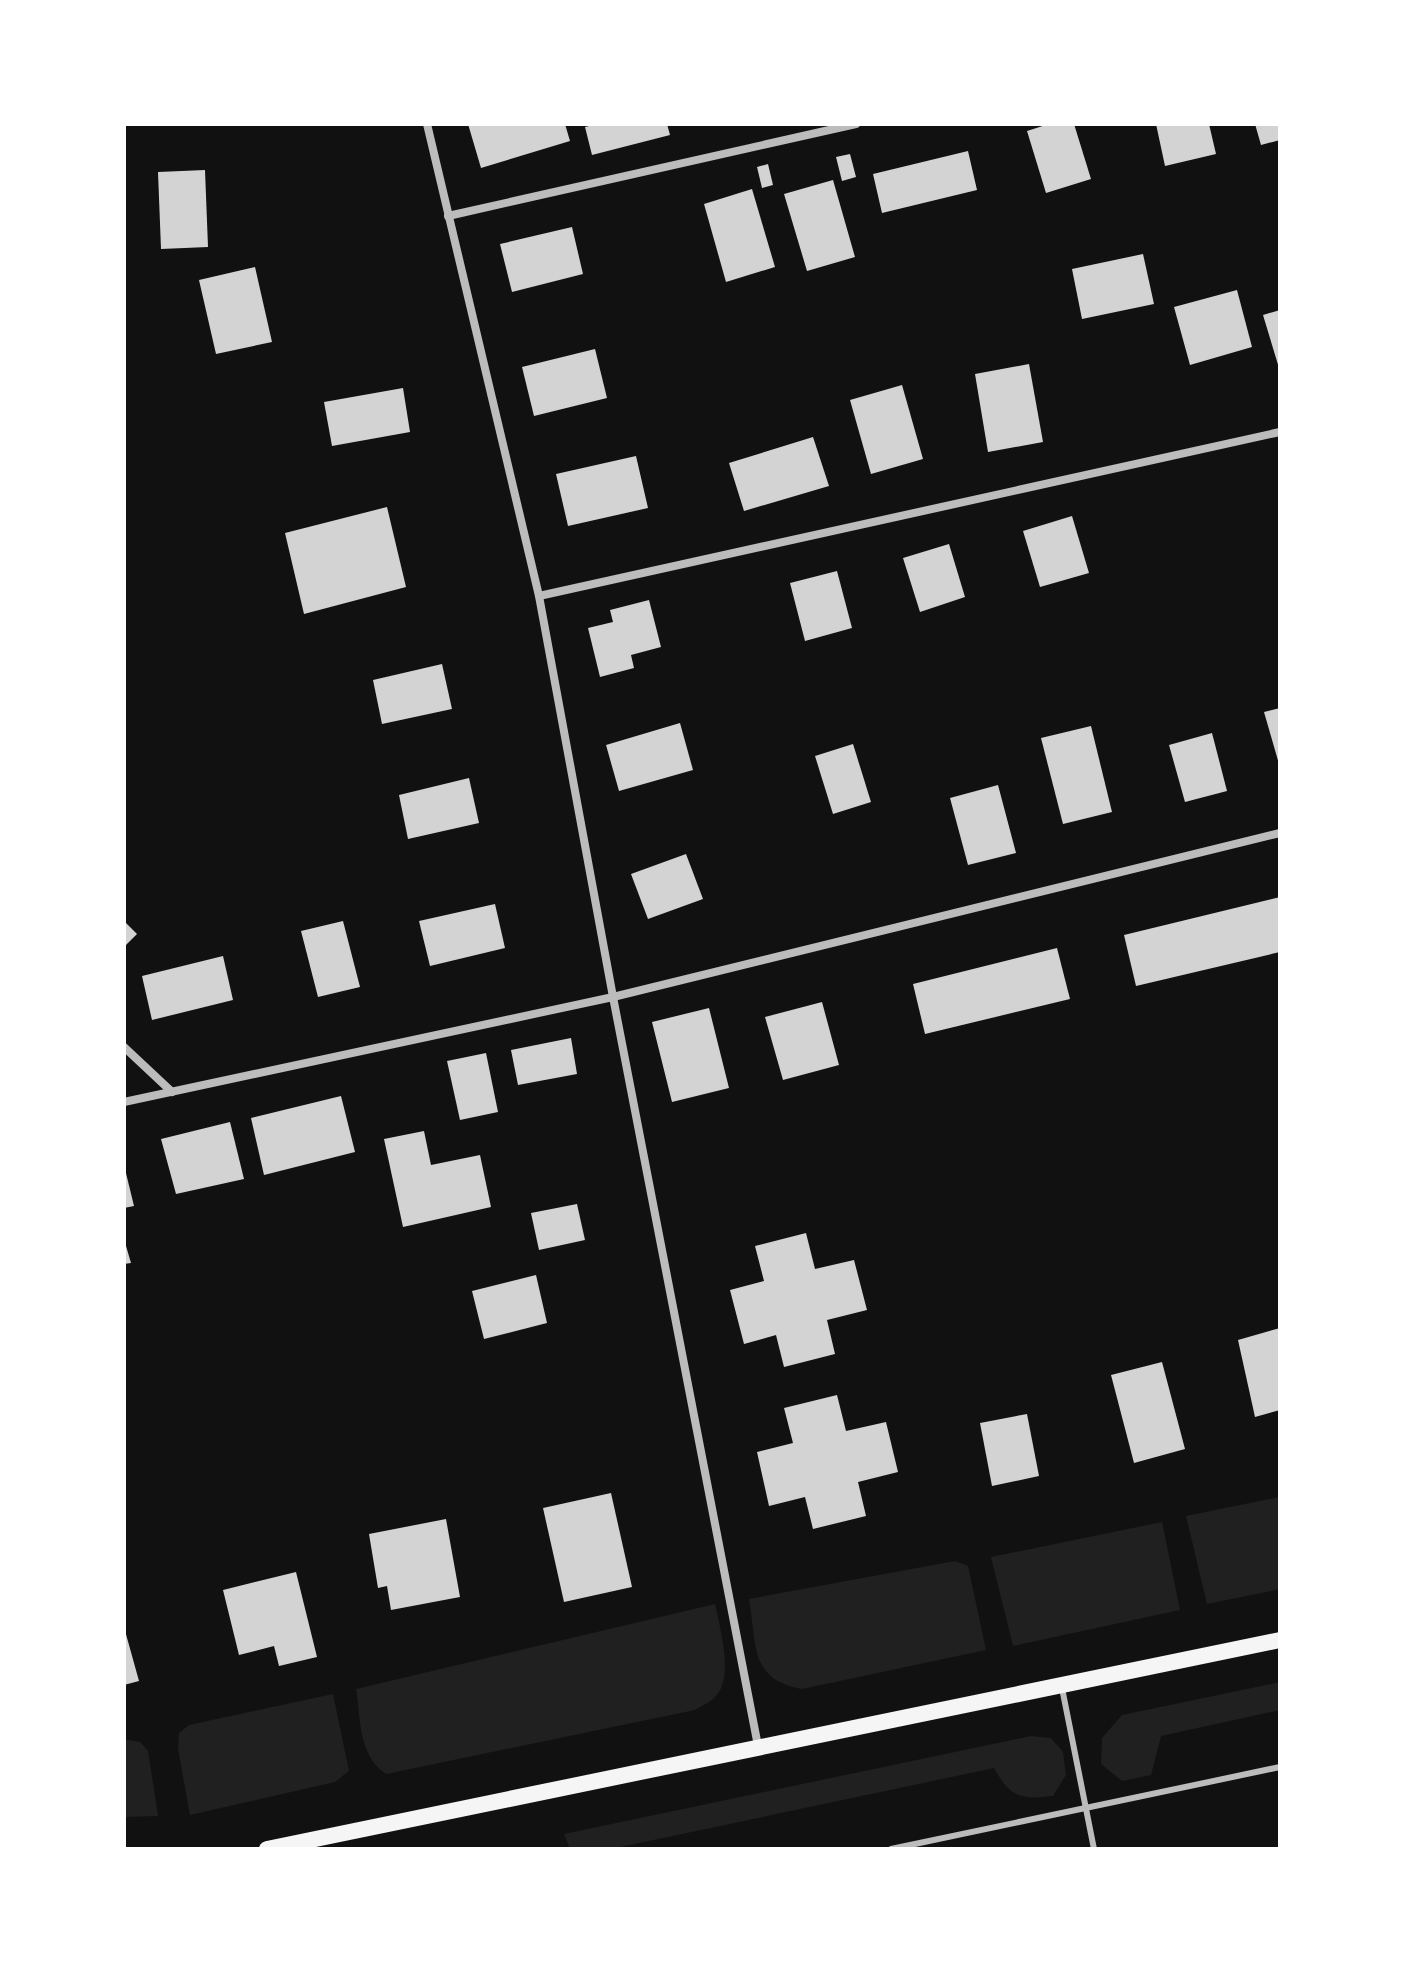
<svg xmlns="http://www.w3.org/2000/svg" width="1404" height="1973" font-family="Rubik,sans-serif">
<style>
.green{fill:#202020}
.building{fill:#d3d3d3}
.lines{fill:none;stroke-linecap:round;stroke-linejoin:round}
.service{stroke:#bcbcbc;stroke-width:6}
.minor{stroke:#bcbcbc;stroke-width:8}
.secondary{stroke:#f5f5f5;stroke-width:16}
</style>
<rect width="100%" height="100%" fill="#111"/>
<g class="green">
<polygon points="1280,1497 1280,1589 1207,1604 1186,1516"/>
<polygon points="1162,1522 1180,1610 1013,1646 991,1557"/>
<path d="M955 1561 968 1566 986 1650 802 1689C749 1680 757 1644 749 1599Z"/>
<path d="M715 1604C720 1628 734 1677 716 1696 711 1702 701 1706 695 1710L386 1774C358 1755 361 1720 356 1689Z"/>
<polygon points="1280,1682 1280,1710 1161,1736 1151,1775 1122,1781 1101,1764 1102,1738 1122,1715"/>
<polygon points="333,1694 349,1771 335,1782 190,1815 178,1749 179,1733 189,1725"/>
<path d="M1031 1736 1051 1738 1063 1752 1066 1775 1053 1796C1020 1800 1010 1797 994 1768L611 1849H570L564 1834Z"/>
<polygon points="124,1739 140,1742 148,1751 158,1816 124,1817"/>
</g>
<g class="building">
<polygon points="468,124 565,124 570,141 481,168"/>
<polygon points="597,124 667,124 670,135 592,155 585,127"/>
<polygon points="1049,124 1074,124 1091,179 1046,193 1027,131"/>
<polygon points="1156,124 1209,124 1216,154 1165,166"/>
<polygon points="1255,124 1280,124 1280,140 1261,145"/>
<polygon points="968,151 977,190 882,213 873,174"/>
<polygon points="850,154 856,177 842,181 836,157"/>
<polygon points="768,164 773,185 762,188 757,167"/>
<polygon points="205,170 208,247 161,249 158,172"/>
<polygon points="833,180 855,257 807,271 784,194"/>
<polygon points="752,189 775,267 726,282 704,204"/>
<polygon points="572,227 583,274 512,292 500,244"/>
<polygon points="1143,254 1154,304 1082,319 1072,269"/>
<polygon points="255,267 272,342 216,354 199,280"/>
<polygon points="1237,290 1252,347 1190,365 1174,307"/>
<polygon points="1280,310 1280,368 1279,368 1263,315"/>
<polygon points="595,349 607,398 534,416 522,367"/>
<polygon points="1029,364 1043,442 988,452 975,374"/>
<polygon points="902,385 923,459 871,474 850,400"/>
<polygon points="403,388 410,432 332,446 324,402"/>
<polygon points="813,437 829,486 744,511 729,463"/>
<polygon points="636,456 648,508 568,526 556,474"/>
<polygon points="387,507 406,587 304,614 285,533"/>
<polygon points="1072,516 1089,573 1040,587 1023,531"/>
<polygon points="949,544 965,597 920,612 903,558"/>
<polygon points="837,571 852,628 805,641 790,583"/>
<polygon points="649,600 661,647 631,655 634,668 600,677 588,628 613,622 610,610"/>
<polygon points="442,664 452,709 382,724 373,680"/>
<polygon points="1280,708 1280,764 1279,764 1264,712"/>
<polygon points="680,723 693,770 619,791 606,745"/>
<polygon points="1091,726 1112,812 1063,824 1041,738"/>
<polygon points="1212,733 1227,791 1185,802 1169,745"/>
<polygon points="853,744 871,802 833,814 815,756"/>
<polygon points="469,778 479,823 408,839 399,795"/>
<polygon points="998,785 1016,853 968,865 950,798"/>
<polygon points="686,854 703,899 648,919 631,874"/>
<polygon points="1280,897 1280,952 1136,986 1124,935"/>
<polygon points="495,904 505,948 430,966 419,921"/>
<polygon points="124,921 137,934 124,947"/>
<polygon points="343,921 360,987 318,997 301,931"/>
<polygon points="1057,948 1070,999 925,1034 913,984"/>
<polygon points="223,956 233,1000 152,1020 142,976"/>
<polygon points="822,1002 839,1065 783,1080 765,1017"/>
<polygon points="709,1008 729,1088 672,1102 652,1022"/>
<polygon points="571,1038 577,1074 518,1085 511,1050"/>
<polygon points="486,1053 498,1112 460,1120 447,1061"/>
<polygon points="341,1096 355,1152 264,1175 251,1118"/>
<polygon points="230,1122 244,1179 176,1194 161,1139"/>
<polygon points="424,1131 431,1165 480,1155 491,1207 403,1227 384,1139"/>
<polygon points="125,1169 134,1206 124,1208 124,1170"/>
<polygon points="577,1204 585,1240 539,1250 531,1213"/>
<polygon points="806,1233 815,1269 854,1260 867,1310 827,1320 835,1354 784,1367 776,1335 744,1344 730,1290 764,1281 755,1246"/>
<polygon points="124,1239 131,1263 124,1264"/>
<polygon points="536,1275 547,1323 484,1339 472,1291"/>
<polygon points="1280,1328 1280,1410 1255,1417 1238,1340"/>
<polygon points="1162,1362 1185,1449 1134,1463 1111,1375"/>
<polygon points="837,1395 846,1431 886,1422 898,1472 858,1482 866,1516 813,1529 805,1497 769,1506 757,1452 793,1443 784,1408"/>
<polygon points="1027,1414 1039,1476 992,1486 980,1423"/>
<polygon points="611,1493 632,1587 564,1602 543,1508"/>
<polygon points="446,1519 460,1597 391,1610 387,1586 378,1588 369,1534"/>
<polygon points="296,1572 317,1657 279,1666 274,1646 239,1655 223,1590"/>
<polygon points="124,1627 139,1681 124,1685"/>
</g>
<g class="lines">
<g class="service">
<polyline points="1062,1688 1094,1849"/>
<polyline points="891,1849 1280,1767"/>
</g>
<g class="minor">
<polyline points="427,124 539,596 613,997 758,1746"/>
<polyline points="448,216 856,124"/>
<polyline points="539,596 1280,432"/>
<polyline points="124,1047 172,1092"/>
<polyline points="124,1102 613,997 1280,833"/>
</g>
<polyline class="secondary" points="267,1849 1280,1640"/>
</g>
<rect width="1404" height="1973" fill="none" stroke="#ffffff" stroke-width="252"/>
</svg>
